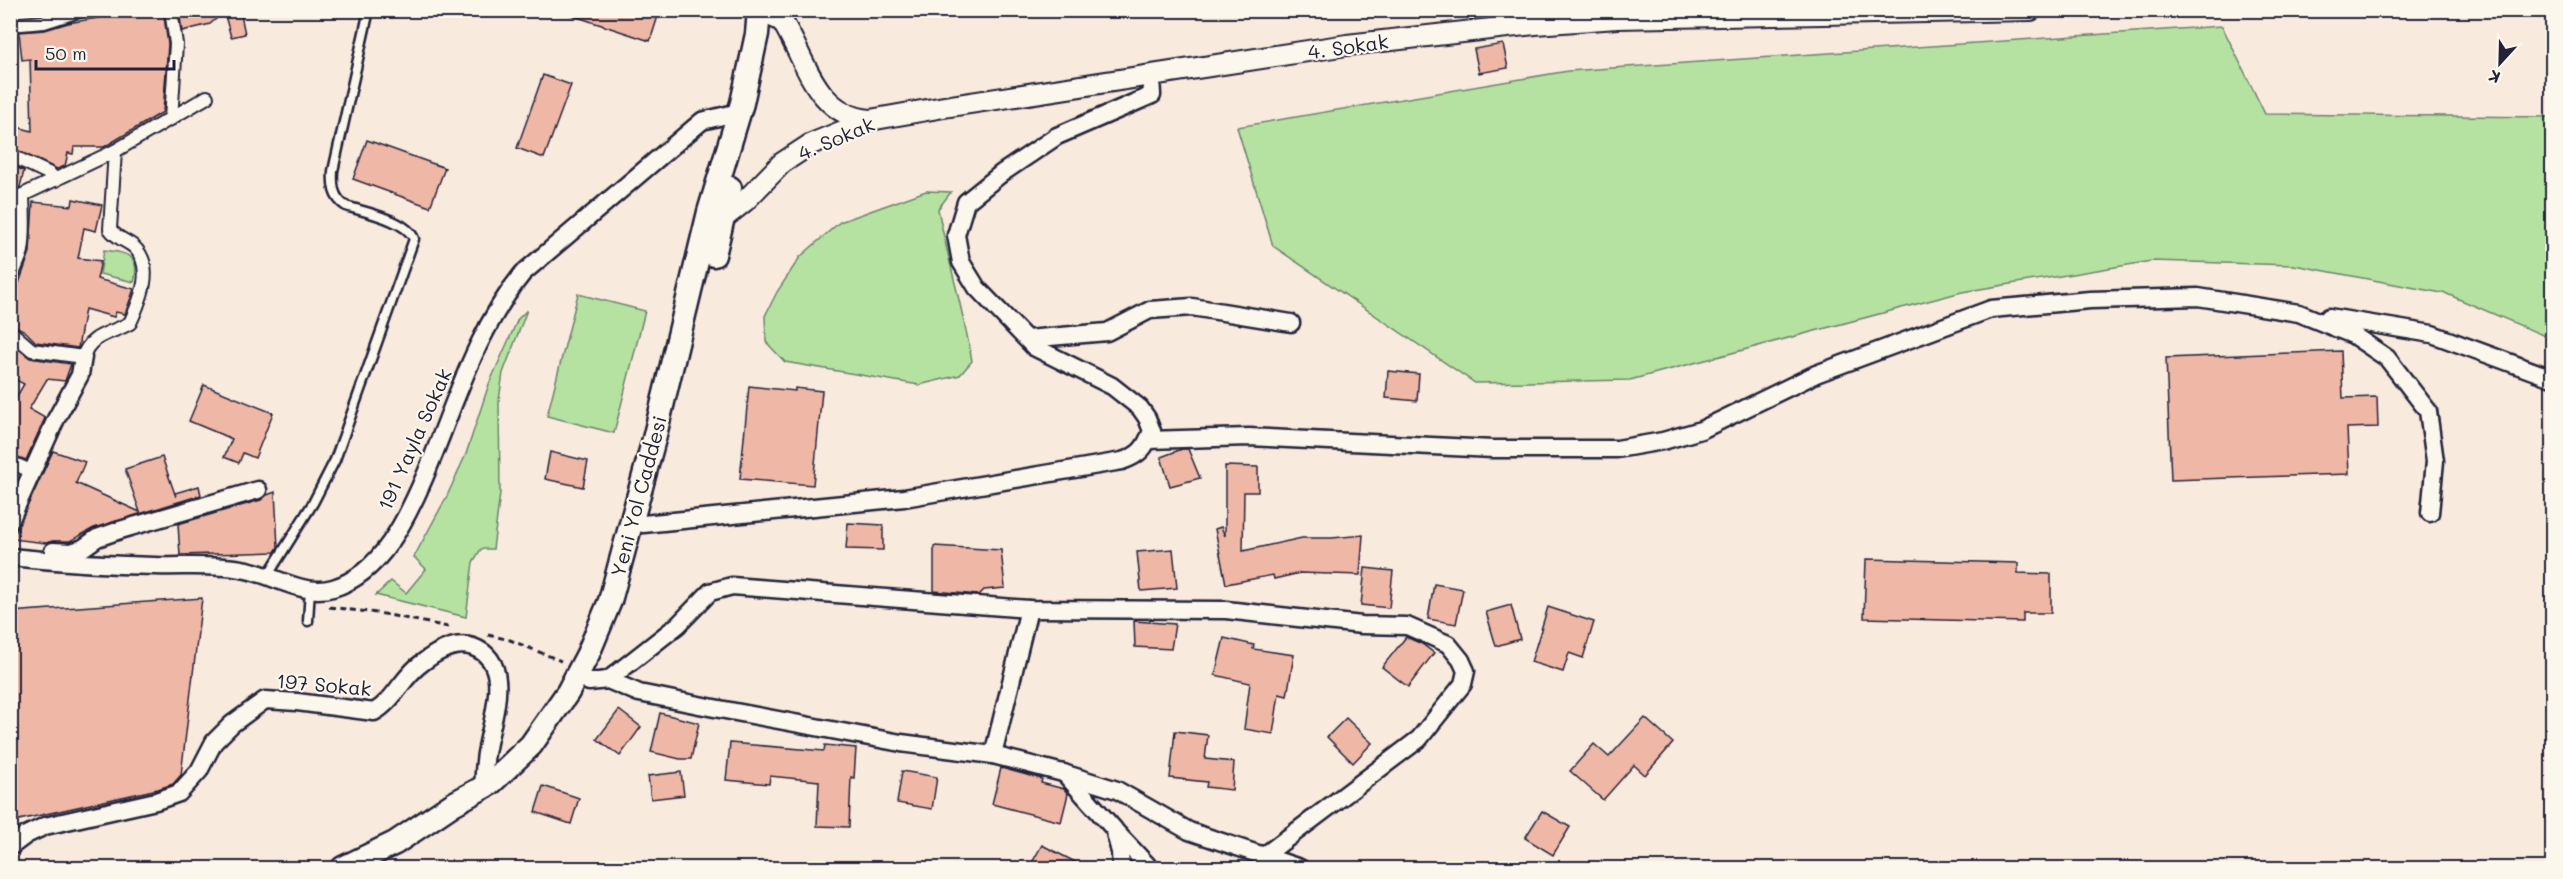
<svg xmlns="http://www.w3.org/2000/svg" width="2563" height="879" font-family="Mali,sans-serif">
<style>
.green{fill:#b5e2a0;stroke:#6c826e;stroke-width:1.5}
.building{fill:#efb7a5;stroke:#22223b;stroke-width:1.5}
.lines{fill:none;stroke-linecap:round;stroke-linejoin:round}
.service-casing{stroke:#22223b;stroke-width:13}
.pedestrian-casing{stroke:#22223b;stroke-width:16}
.minor-casing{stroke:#22223b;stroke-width:21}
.tertiary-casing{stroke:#22223b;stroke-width:24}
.secondary-casing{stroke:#22223b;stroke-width:27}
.path{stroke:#22223b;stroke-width:3;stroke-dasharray:6 4.5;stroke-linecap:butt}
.service{stroke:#fbf7ec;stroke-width:8}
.pedestrian{stroke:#fbf7ec;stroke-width:12}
.minor{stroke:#fbf7ec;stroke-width:16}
.tertiary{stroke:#fbf7ec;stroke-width:20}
.secondary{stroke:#fbf7ec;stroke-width:22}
.labels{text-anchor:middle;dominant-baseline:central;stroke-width:4.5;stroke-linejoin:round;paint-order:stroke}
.street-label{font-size:20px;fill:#22223b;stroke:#fbf7ec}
</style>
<rect width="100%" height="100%" fill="#f9eade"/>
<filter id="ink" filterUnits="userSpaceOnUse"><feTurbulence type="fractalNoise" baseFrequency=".0167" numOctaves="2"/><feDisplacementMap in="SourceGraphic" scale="12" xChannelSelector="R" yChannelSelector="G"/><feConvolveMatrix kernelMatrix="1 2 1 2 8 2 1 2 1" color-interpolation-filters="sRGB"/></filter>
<g filter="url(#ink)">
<g class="green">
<polygon points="2222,26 2265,114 2552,117 2552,339 2447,294 2294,265 2152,261 1962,292 1630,380 1475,383 1273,246 1237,127 1568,71"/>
<path d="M926 191 951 192 938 209C948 260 963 309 972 361L960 375 919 385 785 362 766 342 765 316 777 292 800 257 840 222Z"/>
<path d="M104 250C126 253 141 254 134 282L100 274Z"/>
<polygon points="578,294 645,311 614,433 547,416"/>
<polygon points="527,310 503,373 499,400 500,493 493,549 481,549 473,562 466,617 376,595 391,581 406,593 426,569 414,557 447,496 466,454 489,384 518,319"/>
</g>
<g class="building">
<polygon points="145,10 163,10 168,44 163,112 104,147 74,147 73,154 68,153 65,166 57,169 10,147 10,125 32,131 30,59 22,60 19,32 45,30 68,23"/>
<polygon points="179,10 240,10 245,34 231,37 224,12 210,24 182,31"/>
<polygon points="566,10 660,10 650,41 565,13"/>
<polygon points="1503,44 1508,68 1479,73 1474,49"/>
<polygon points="543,75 571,85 544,158 517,148"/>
<polygon points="367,140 445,168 430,207 353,179"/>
<polygon points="10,164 24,171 20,187 10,192"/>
<polygon points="73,199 102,205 96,231 84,228 78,258 101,261 97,279 134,289 125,314 116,312 114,317 85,309 78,348 36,342 25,331 10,323 12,291 18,286 30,252 33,202 72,206"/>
<polygon points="17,348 30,358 71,364 65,381 47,379 29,409 45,418 26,460 10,454 10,408 24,384 10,377 10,360"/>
<polygon points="2341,351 2343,398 2377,397 2378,427 2347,428 2349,474 2171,480 2166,358"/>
<polygon points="1388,371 1419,374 1417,401 1386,398"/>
<polygon points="204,385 273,413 255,458 243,453 239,463 224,457 232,439 189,421"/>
<polygon points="749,386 795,391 795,388 822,391 813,485 740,479"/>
<polygon points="1182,449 1188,449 1200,478 1170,486 1161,457"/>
<polygon points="53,451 85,462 76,483 140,512 125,469 162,457 176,497 175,493 199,486 201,495 94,528 70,541 53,541 46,543 12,539"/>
<polygon points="550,452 588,461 583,487 545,479"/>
<polygon points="1225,466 1258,467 1258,492 1244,492 1243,551 1302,538 1332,538 1363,535 1360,575 1300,573 1274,579 1273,575 1226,584 1215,529 1221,527 1225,536"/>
<polygon points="275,492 278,547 275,552 180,555 178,524 261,500 267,495"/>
<polygon points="848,523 883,525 883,550 846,549"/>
<polygon points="934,546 1001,550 1005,588 984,590 979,595 934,591"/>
<polygon points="1173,549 1177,588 1141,591 1137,552"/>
<polygon points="1866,559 2018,563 2018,573 2051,574 2051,613 2023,613 2023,622 1864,618"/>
<polygon points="1365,568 1393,571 1389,608 1361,605"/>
<polygon points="1434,584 1463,589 1456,624 1428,619"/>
<polygon points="202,598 181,775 173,784 158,789 10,822 10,612"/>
<polygon points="1511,605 1520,639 1496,646 1486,612"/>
<polygon points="1548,607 1594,622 1583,658 1569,653 1563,672 1531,662"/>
<polygon points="1134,621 1175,624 1171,649 1135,647"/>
<polygon points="1406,637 1422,644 1434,653 1408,687 1382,667"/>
<polygon points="1224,638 1254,645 1253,649 1294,655 1287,696 1279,694 1273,734 1244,729 1250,683 1215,675"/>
<polygon points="619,710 641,727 620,756 597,739"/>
<polygon points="660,713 699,723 691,759 680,759 651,752"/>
<polygon points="1346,718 1372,743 1353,763 1327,737"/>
<polygon points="1645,718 1673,743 1645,775 1634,765 1603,800 1570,771 1594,744 1609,757"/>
<polygon points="1175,731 1208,735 1205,759 1234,762 1232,790 1206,787 1207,782 1170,778"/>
<polygon points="730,743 824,751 825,745 856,748 854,778 851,777 849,827 817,826 819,781 770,776 769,784 726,780"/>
<polygon points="1001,768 1042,779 1041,783 1064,789 1068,794 1061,822 992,804"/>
<polygon points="902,771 937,777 932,809 897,803"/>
<polygon points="681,772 684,795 651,799 648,776"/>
<polygon points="543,786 579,798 571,824 535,812"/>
<polygon points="1542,811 1570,827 1553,855 1525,838"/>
<polygon points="1042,845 1087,868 1029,868"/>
</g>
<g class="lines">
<g class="service-casing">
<g id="service">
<path d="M268 575 313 503 335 460 414 239C407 220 364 212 346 206 333 198 332 185 333 171L369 10"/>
<polyline points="308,621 310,589"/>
</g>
</g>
<g class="pedestrian-casing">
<g id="pedestrian">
<polyline points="10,25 44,22 82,10"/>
<polyline points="171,119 176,44 171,10"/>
<polyline points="10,155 50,174 56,180"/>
<polyline points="10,201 115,151 207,97"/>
<path d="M10 283C13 271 19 262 22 251 25 233 24 215 23 197"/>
<path d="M10 331 32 350 83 357C90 334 111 334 130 323 140 301 156 266 133 246 125 240 116 238 110 229L115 151"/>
<polyline points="10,462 33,472"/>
</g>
</g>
<g class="minor-casing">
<g id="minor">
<polyline points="1507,27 1529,10"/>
<polyline points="2329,317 2432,334 2552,378"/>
<polyline points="1027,339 1107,332 1150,310 1192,307 1291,323"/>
<polyline points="1148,440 1249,437 1493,449 1617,449 1663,441 1701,430 1816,374 1991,309 2090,300 2198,297 2299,313 2353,335 2387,358 2428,411 2435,461 2430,513"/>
<polyline points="10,521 56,419 80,375 83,357"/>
<path d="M643 524 904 498 1122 461C1140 455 1145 448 1152 431L1147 418 1140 408 1112 386 1034 347 977 288 961 262 956 235 966 202 1002 173 1057 136 1152 95 1151 75"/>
<polyline points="53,551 71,552 83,548 97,538 120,530 258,490"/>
<path d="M10 557C59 562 107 565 155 566 183 567 213 564 241 569 272 573 301 597 333 588 381 574 407 518 425 476 454 407 475 332 523 273L702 121 739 112"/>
<polyline points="608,680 678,625 710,592 732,586 1029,609 1226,610 1362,625 1407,626 1448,644 1461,660 1466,671 1463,684 1419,739 1265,855"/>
<polyline points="589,682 608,680 639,693 709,707 901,743 993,755 1063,773 1117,790 1189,831 1300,868"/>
<polyline points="993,755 1029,609"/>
<polyline points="1064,773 1114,829 1120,852 1121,868"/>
<polyline points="1116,832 1150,868"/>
<path d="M10 847 26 835 45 826 156 801 179 793 199 771 214 742 232 724 265 700 297 702 374 712C394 701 403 676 422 663 436 652 456 641 473 647 514 662 492 718 487 748 484 761 484 776 483 789"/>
</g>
</g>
<g class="tertiary-casing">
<g id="tertiary">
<path d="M759 16 769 15 782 21C806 59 815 115 870 120"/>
<polyline points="716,224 745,201 782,163 811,144 870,120 944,107 1347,45 1535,24 1617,18 2031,10"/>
</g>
</g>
<g class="secondary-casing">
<g id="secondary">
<polyline points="714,255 730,188"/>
<polyline points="343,868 395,843 453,804 491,783 531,745 568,692 588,654 610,601 654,439 709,212 742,103 757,34 759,10"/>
</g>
</g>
<g class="path">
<polyline points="329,607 384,614 453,628"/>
<polyline points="488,635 510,640 561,661"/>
</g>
<use href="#service" class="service"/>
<use href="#pedestrian" class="pedestrian"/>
<use href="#minor" class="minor"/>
<use href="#tertiary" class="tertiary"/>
<use href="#secondary" class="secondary"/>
</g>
</g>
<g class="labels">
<g class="street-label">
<text transform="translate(1348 46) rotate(-8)">4. Sokak</text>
<text transform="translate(836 138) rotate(-23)">4. Sokak</text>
<text transform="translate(414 439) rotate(-66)">191 Yayla Sokak</text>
<text transform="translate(638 496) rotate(-75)">Yeni Yol Caddesi</text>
<text transform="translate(324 684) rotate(5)">197 Sokak</text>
</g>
</g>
<rect width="2563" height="879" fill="none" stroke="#fbf7ec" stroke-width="36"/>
<rect x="18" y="18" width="2527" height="843" fill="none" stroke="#22223b" stroke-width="2" filter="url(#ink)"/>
<g transform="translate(2500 63) rotate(202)" stroke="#fbf7ec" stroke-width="4.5" paint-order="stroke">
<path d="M0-4.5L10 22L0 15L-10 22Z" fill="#22223b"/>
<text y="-9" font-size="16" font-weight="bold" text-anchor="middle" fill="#22223b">K</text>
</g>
<path d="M36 60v9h138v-9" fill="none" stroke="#22223b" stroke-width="3"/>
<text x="45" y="60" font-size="18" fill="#22223b" stroke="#fbf7ec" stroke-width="4.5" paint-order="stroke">50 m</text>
</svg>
